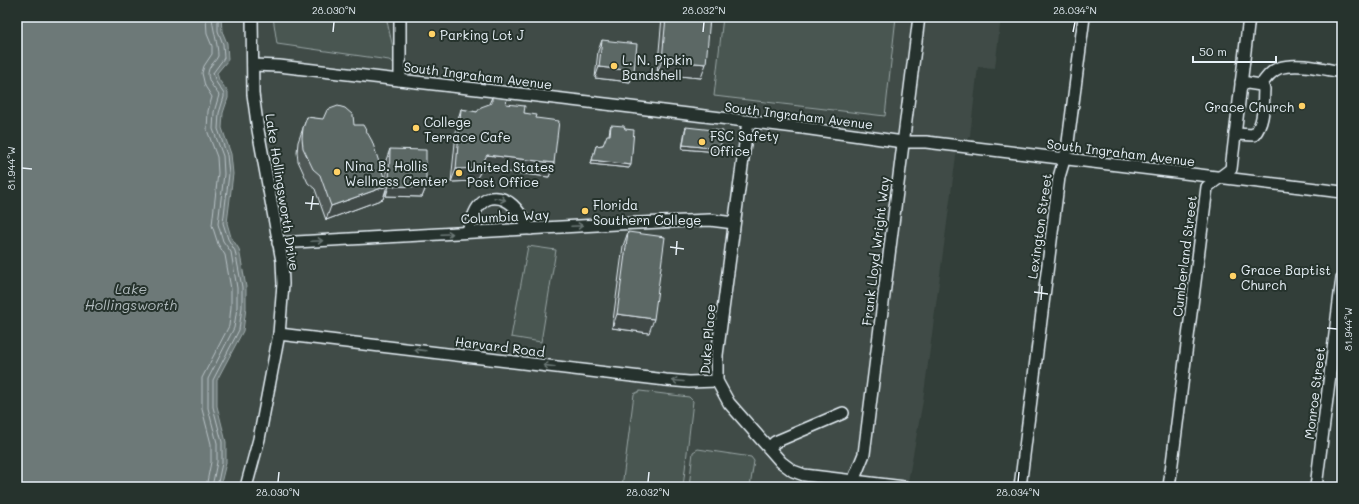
<svg xmlns="http://www.w3.org/2000/svg" width="1359" height="504" font-family="Mali,sans-serif">
<style>
.built{fill:#3f4b46}
.green{fill:#495651;stroke:#98a4a4}
.water{fill:#6d7978;stroke:#9ea9ab}
.lines{fill:none;stroke-linecap:round;stroke-linejoin:round}
.shore{stroke:#b7c1c5;stroke-width:1}
.minor-casing{stroke:#e8f1f8;stroke-width:14}
.minor{stroke:#26332d;stroke-width:11}
.wall{fill:#4f5957;stroke:#e8f1f8}
.shaded-wall{fill:#404947;stroke:#e8f1f8}
.building{fill:#5c6865;stroke:#e8f1f8}
.oneway{stroke:#6a7674}
.ticks{fill:none;stroke:#e8f1f8;stroke-width:1.5}
.poi-dot{fill:#ffd166;stroke:#26332d;stroke-width:1.5}
.labels{text-anchor:middle;dominant-baseline:central;stroke-width:4;stroke-linejoin:round;paint-order:stroke}
.poi-label{font-size:13px;fill:#e8f1f8;stroke:#26332d;text-anchor:start}
.street-label{font-size:13px;fill:#e8f1f8;stroke:#26332d}
.water-label{font-size:14px;font-style:italic;fill:#b1bbbe;stroke:#26332d}
.neatline{fill:none;stroke:#e8f1f8;stroke-width:1.5}
.ticks-label{font-size:10px;text-anchor:middle;fill:#e8f1f8}
</style>
<rect width="100%" height="100%" fill="#323e39"/>
<filter id="ink" filterUnits="userSpaceOnUse"><feTurbulence type="fractalNoise" baseFrequency=".025" numOctaves="2"/><feDisplacementMap in="SourceGraphic" scale="8" xChannelSelector="R" yChannelSelector="G"/><feConvolveMatrix kernelMatrix="1 2 1 2 8 2 1 2 1" color-interpolation-filters="sRGB"/></filter>
<g filter="url(#ink)">
<polygon class="built" points="207,17 1001,17 995,68 978,67 970,136 956,156 923,401 907,487 182,487"/>
<g class="green">
<polygon points="273,17 386,17 397,65 389,60 277,44"/>
<polygon points="723,17 896,17 885,116 714,96"/>
<polygon points="528,246 556,250 541,342 511,337"/>
<polygon points="640,391 689,397 693,401 683,487 622,487 634,394"/>
<polygon points="698,449 751,457 754,461 750,487 689,487 693,452"/>
</g>
<polygon class="water" points="17,17 221,17 222,31 227,43 228,60 217,73 219,80 228,92 228,98 223,113 222,128 231,154 233,174 227,223 231,237 239,249 246,287 246,308 243,331 217,380 217,406 226,442 226,463 220,487 17,487"/>
<g class="lines">
<g class="shore">
<polyline points="206,487 211,462 211,444 202,409 202,378 229,326 231,307 231,289 225,255 218,244 212,225 218,173 217,157 207,130 208,111 212,97 205,86 202,73 204,66 212,54 212,46 207,34 206,17"/>
<path d="M212 487 217 462V443L208 408V379L234 328 237 307V288L231 252 223 241 218 224 224 174 223 156 213 129 214 112 219 95C214 88 205 79 209 69 211 64 216 61 218 56 218 43 213 31 212 17"/>
<polyline points="217,487 222,463 222,442 213,407 213,380 239,330 242,307 242,287 235,251 228,239 223,223 229,174 227,155 218,129 219,113 224,97 224,94 216,82 213,73 224,58 223,44 218,31 218,17"/>
</g>
<g class="minor-casing">
<g id="minor">
<polyline points="400,17 400,80"/>
<polyline points="253,65 279,66 614,105 803,128 903,142 926,142 1342,192"/>
<path d="M1261 85C1266 78 1271 71 1279 68 1296 62 1324 69 1342 72"/>
<polyline points="748,121 717,355 717,381 729,403 781,462 793,471 804,475 904,487"/>
<path d="M1235 134 1254 135C1265 122 1263 105 1264 89L1261 85 1241 82"/>
<path d="M467 232C471 224 473 214 478 207 482 202 486 199 491 198 511 195 521 215 530 229"/>
<polyline points="278,243 615,224 710,220 734,223"/>
<polyline points="279,334 666,380 689,382 717,381"/>
<polyline points="769,448 775,442 843,413"/>
<polyline points="851,486 864,454 919,17"/>
<polyline points="246,487 259,439 279,334 283,284 282,261 258,130 253,94 252,17"/>
<polyline points="1020,487 1059,177 1067,150 1084,17"/>
<polyline points="1169,487 1207,187 1231,169 1249,17"/>
<polyline points="1316,487 1342,278"/>
</g>
</g>
<use href="#minor" class="minor"/>
</g>
<g class="wall">
<polygon points="662,17 710,17 701,78 657,74"/>
<polygon points="602,40 634,71 630,82 595,78 598,51"/>
<polygon points="492,97 524,113 536,118 554,163 549,177 482,169 475,181 451,182 457,123 461,109 477,112 489,104"/>
<polygon points="307,117 354,125 386,181 386,160 390,149 426,187 422,197 386,196 386,190 383,199 326,220 315,189 308,183 298,161 297,152 298,142"/>
<polygon points="611,125 629,168 591,164 596,146 603,145 609,135 610,128"/>
<polygon points="686,127 719,152 682,149 685,130"/>
<polygon points="628,232 649,333 612,328 623,246"/>
</g>
<g class="shaded-wall">
<polygon points="662,60 706,64 701,78 657,74"/>
<polygon points="599,67 634,71 630,82 595,78"/>
<polygon points="683,145 720,149 719,152 682,149"/>
<polygon points="487,155 554,163 549,177 482,169 475,181 451,182 456,169"/>
<polygon points="592,160 631,165 629,168 591,164"/>
<polygon points="387,186 383,199 326,220 331,206"/>
<polygon points="389,186 426,187 422,197 386,196"/>
<polygon points="617,314 654,319 649,333 612,328"/>
</g>
<g class="building">
<polygon points="666,17 710,17 706,64 662,60"/>
<polygon points="602,40 637,44 634,71 599,67"/>
<polygon points="492,97 507,99 506,104 525,106 524,113 537,115 536,118 559,121 554,163 487,155 480,168 456,169 461,109 477,112 481,107 492,103"/>
<polygon points="338,106 345,108 353,115 354,125 363,125 372,141 387,186 331,206 320,175 313,169 303,148 302,138 303,128 307,117 323,119 327,110"/>
<polygon points="611,125 624,126 625,129 634,130 631,165 592,160 596,146 603,145 607,135 610,135"/>
<polygon points="686,127 723,131 720,149 683,145"/>
<polygon points="390,149 426,150 426,187 389,186"/>
<polygon points="628,232 665,237 654,319 617,314"/>
</g>
<defs><path id="oneway-shaft" d="M-6 0H5M1.5-3L5.5 0L1.5 3" fill="none" stroke-width="1.6" stroke-linecap="round" stroke-linejoin="round"/></defs>
<g class="oneway">
<use href="#oneway-shaft" transform="translate(500 199) rotate(12)"/>
<use href="#oneway-shaft" transform="translate(577 226) rotate(-3)"/>
<use href="#oneway-shaft" transform="translate(447 234) rotate(-3)"/>
<use href="#oneway-shaft" transform="translate(317 241) rotate(-3)"/>
<use href="#oneway-shaft" transform="translate(420 350) rotate(-173)"/>
<use href="#oneway-shaft" transform="translate(549 366) rotate(-173)"/>
<use href="#oneway-shaft" transform="translate(678 381) rotate(-175)"/>
</g>
</g>
<path class="ticks" d="M333 32 334 22M703 32 704 22M1073 32 1075 22M22 168 32 169M305 203 319 204M311 210 313 196M670 247 684 249M676 255 677 241M1034 292 1048 294M1041 300 1042 286M1327 328 1337 329M278 482 279 472M648 482 649 472M1018 482 1019 472"/>
<g class="poi-dot">
<circle cx="432" cy="34" r="4"/>
<circle cx="614" cy="66" r="4"/>
<circle cx="1302" cy="106" r="4"/>
<circle cx="416" cy="128" r="4"/>
<circle cx="702" cy="142" r="4"/>
<circle cx="337" cy="172" r="4"/>
<circle cx="459" cy="173" r="4"/>
<circle cx="585" cy="211" r="4"/>
<circle cx="1233" cy="276" r="4"/>
</g>
<g class="labels">
<g class="poi-label">
<text x="440" y="34">Parking Lot J</text>
<text x="622" y="59">L. N. Pipkin<tspan x="622" dy="15">Bandshell</tspan></text>
<text x="1294" y="106" text-anchor="end">Grace Church</text>
<text x="424" y="121">College<tspan x="424" dy="15">Terrace Cafe</tspan></text>
<text x="710" y="135">FSC Safety<tspan x="710" dy="15">Office</tspan></text>
<text x="345" y="165">Nina B. Hollis<tspan x="345" dy="15">Wellness Center</tspan></text>
<text x="467" y="166">United States<tspan x="467" dy="15">Post Office</tspan></text>
<text x="593" y="204">Florida<tspan x="593" dy="15">Southern College</tspan></text>
<text x="1241" y="269">Grace Baptist<tspan x="1241" dy="15">Church</tspan></text>
</g>
<g class="street-label">
<text transform="translate(478 75) rotate(7)">South Ingraham Avenue</text>
<text transform="translate(799 115) rotate(7)">South Ingraham Avenue</text>
<text transform="translate(1121 152) rotate(7)">South Ingraham Avenue</text>
<text transform="translate(283 192) rotate(81)">Lake Hollingsworth Drive</text>
<text transform="translate(505 216) rotate(-3)">Columbia Way</text>
<text transform="translate(1039 226) rotate(-82)">Lexington Street</text>
<text transform="translate(875 251) rotate(-83)">Frank Lloyd Wright Way</text>
<text transform="translate(1184 256) rotate(-83)">Cumberland Street</text>
<text transform="translate(707 339) rotate(-85)">Duke Place</text>
<text transform="translate(500 346) rotate(7)">Harvard Road</text>
<text transform="translate(1314 393) rotate(-83)">Monroe Street</text>
</g>
<g class="water-label">
<text x="131" y="288">Lake<tspan x="131" dy="16">Hollingsworth</tspan></text>
</g>
</g>
<rect width="1359" height="504" fill="none" stroke="#26332d" stroke-width="44"/>
<path d="M1193 56v6h83v-6" fill="none" stroke="#e8f1f8" stroke-width="2"/>
<text x="1199" y="56" font-size="12" fill="#e8f1f8" stroke="#26332d" stroke-width="3" paint-order="stroke">50 m</text>
<rect x="22" y="22" width="1315" height="460" class="neatline"/>
<g class="ticks-label">
<text x="334" y="14">28.030°N</text>
<text x="704" y="14">28.032°N</text>
<text x="1075" y="14">28.034°N</text>
<text transform="translate(11 168) rotate(-90)" y="4">81.944°W</text>
<text transform="translate(1348 329) rotate(-90)" y="4">81.944°W</text>
<text x="278" y="496">28.030°N</text>
<text x="648" y="496">28.032°N</text>
<text x="1018" y="496">28.034°N</text>
</g>
</svg>
